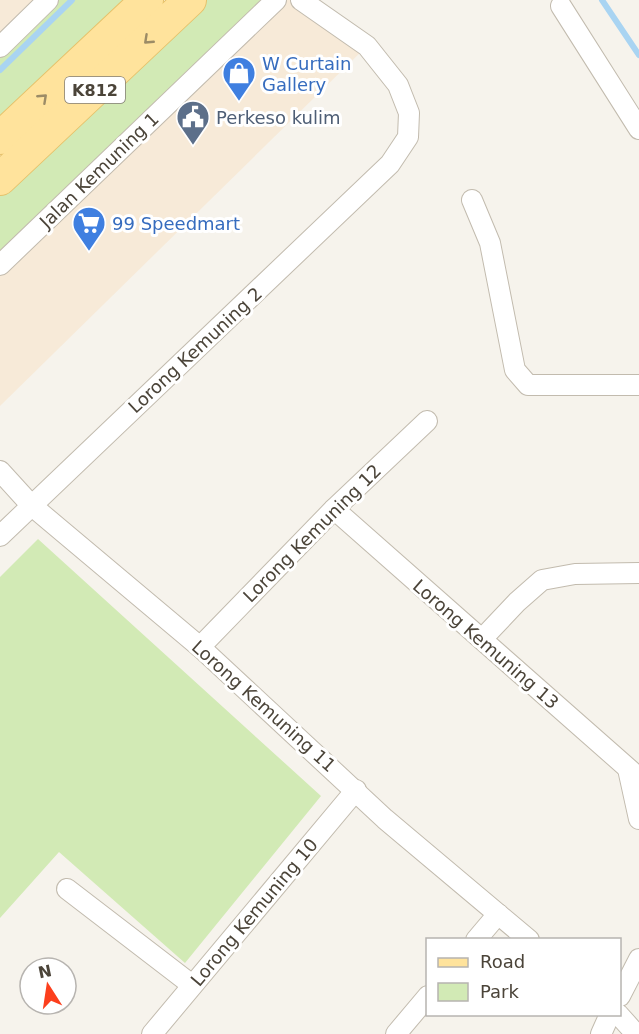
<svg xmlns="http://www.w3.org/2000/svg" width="639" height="1034" font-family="'DejaVu Sans',sans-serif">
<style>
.commercial{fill:#f7ead8}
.green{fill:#d2eab5}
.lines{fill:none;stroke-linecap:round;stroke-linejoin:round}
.stream{stroke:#a9d4f2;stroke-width:6}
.minor-casing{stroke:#c2bbae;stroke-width:22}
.primary-casing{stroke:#e6c16a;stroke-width:34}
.minor{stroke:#fff;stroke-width:20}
.primary{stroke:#ffe39c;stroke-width:32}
.oneway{stroke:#9c8c66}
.labels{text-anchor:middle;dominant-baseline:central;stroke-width:6;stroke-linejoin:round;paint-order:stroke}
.shield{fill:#fff;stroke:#817c74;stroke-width:1.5}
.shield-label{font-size:16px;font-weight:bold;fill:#4b4439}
.shop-label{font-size:18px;fill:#366cbe;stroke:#fff;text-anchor:start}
.service-label{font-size:18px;fill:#4e5e75;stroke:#fff;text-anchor:start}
.street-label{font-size:18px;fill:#4b4439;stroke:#fff}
</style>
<rect width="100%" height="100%" fill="#f6f3ec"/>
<g class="commercial">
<polygon points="0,0 48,0 0,47"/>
<polygon points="276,0 301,0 367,46 0,406 0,265"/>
</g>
<g class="green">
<polygon points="44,0 147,0 0,138 0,41"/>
<polygon points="190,0 276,0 0,265 0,179"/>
<polygon points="38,539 321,796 185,963 59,852 0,918 0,577"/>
</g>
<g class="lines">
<g class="stream">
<polyline points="602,0 639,55"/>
<polyline points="0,70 72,0"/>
</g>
<g class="minor-casing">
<g id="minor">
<polyline points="561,6 639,129"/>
<polyline points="0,47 48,0"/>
<polyline points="472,200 490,243 515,370 528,385 639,385"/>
<polyline points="0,265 276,0"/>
<polyline points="0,471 31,505 200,647 385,819 529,940"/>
<polyline points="334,509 639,778"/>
<polyline points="0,536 390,164 408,137 409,113 398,85 367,46 301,0"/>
<polyline points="482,639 517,602 542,580 575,574 639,573"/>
<polyline points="200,647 334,509 427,421"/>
<polyline points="628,769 639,819"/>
<polyline points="67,889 192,985"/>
<polyline points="476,940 498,914"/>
<polyline points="620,996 639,959"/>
<polyline points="618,1014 636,1034"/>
<polyline points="152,1034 356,790"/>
<polyline points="396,1034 428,996"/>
<polyline points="601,1034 610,1014"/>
</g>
</g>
<g class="primary-casing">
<g id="primary">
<polyline points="0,138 147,0"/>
<polyline points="0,179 190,0"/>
</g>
</g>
<use href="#minor" class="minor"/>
<use href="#primary" class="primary"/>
</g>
<defs><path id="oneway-chevron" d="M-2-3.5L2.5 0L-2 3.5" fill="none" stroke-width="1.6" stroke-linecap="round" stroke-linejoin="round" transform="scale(1.5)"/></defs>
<g class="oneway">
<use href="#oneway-chevron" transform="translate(148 40) rotate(137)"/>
<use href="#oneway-chevron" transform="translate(43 98) rotate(-43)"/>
</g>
<defs>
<g id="shop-pin" transform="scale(1.725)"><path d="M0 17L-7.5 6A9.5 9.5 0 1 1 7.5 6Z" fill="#3f7fe0" stroke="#fff"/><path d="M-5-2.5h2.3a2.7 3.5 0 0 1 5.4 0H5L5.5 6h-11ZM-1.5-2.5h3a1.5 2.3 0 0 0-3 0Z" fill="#fff"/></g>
<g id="civic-pin" transform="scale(1.725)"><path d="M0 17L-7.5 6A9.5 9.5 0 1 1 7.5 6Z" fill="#5c6f8a" stroke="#fff"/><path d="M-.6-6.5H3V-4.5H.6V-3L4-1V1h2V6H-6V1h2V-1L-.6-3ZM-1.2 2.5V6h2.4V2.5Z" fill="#fff"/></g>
<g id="supermarket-pin" transform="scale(1.725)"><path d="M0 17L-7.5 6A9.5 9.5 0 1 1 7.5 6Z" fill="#3f7fe0" stroke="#fff"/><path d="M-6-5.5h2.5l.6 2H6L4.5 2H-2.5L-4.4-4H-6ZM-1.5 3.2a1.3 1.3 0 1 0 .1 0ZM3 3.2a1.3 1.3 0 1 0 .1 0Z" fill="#fff"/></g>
</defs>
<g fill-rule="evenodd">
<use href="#shop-pin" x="239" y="73"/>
<use href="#civic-pin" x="193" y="117"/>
<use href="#supermarket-pin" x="89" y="223"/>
</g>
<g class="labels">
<rect class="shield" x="65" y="77" width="60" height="26" rx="4.5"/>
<g class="shield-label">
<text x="95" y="90">K812</text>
</g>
<g class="shop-label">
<text x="262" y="63">W Curtain<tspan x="262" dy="21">Gallery</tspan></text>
<text x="112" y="223">99 Speedmart</text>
</g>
<g class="service-label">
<text x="216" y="117">Perkeso kulim</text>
</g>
<g class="street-label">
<text transform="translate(99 170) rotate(-44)">Jalan Kemuning 1</text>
<text transform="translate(195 350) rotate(-43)">Lorong Kemuning 2</text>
<text transform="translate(312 533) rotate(-45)">Lorong Kemuning 12</text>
<text transform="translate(486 644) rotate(41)">Lorong Kemuning 13</text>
<text transform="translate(264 706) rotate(42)">Lorong Kemuning 11</text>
<text transform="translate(254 912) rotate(-50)">Lorong Kemuning 10</text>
</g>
</g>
<rect x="426" y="938" width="195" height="78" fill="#ffffff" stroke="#b7b4b0" stroke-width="1.5"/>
<rect x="438" y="958" width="30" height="9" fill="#ffe39c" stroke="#b7b4b0" stroke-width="1.5"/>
<text x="480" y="968" font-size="18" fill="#4b4439">Road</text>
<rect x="438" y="983" width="30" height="18" fill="#d2eab5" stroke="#b7b4b0" stroke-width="1.5"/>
<text x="480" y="998" font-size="18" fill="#4b4439">Park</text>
<g transform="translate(48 986) rotate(348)"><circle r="28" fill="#ffffff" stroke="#b7b4b0" stroke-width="1.5"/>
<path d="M0-4.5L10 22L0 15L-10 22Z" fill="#fc3f1d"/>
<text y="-9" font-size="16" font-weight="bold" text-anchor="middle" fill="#4b4439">N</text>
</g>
</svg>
